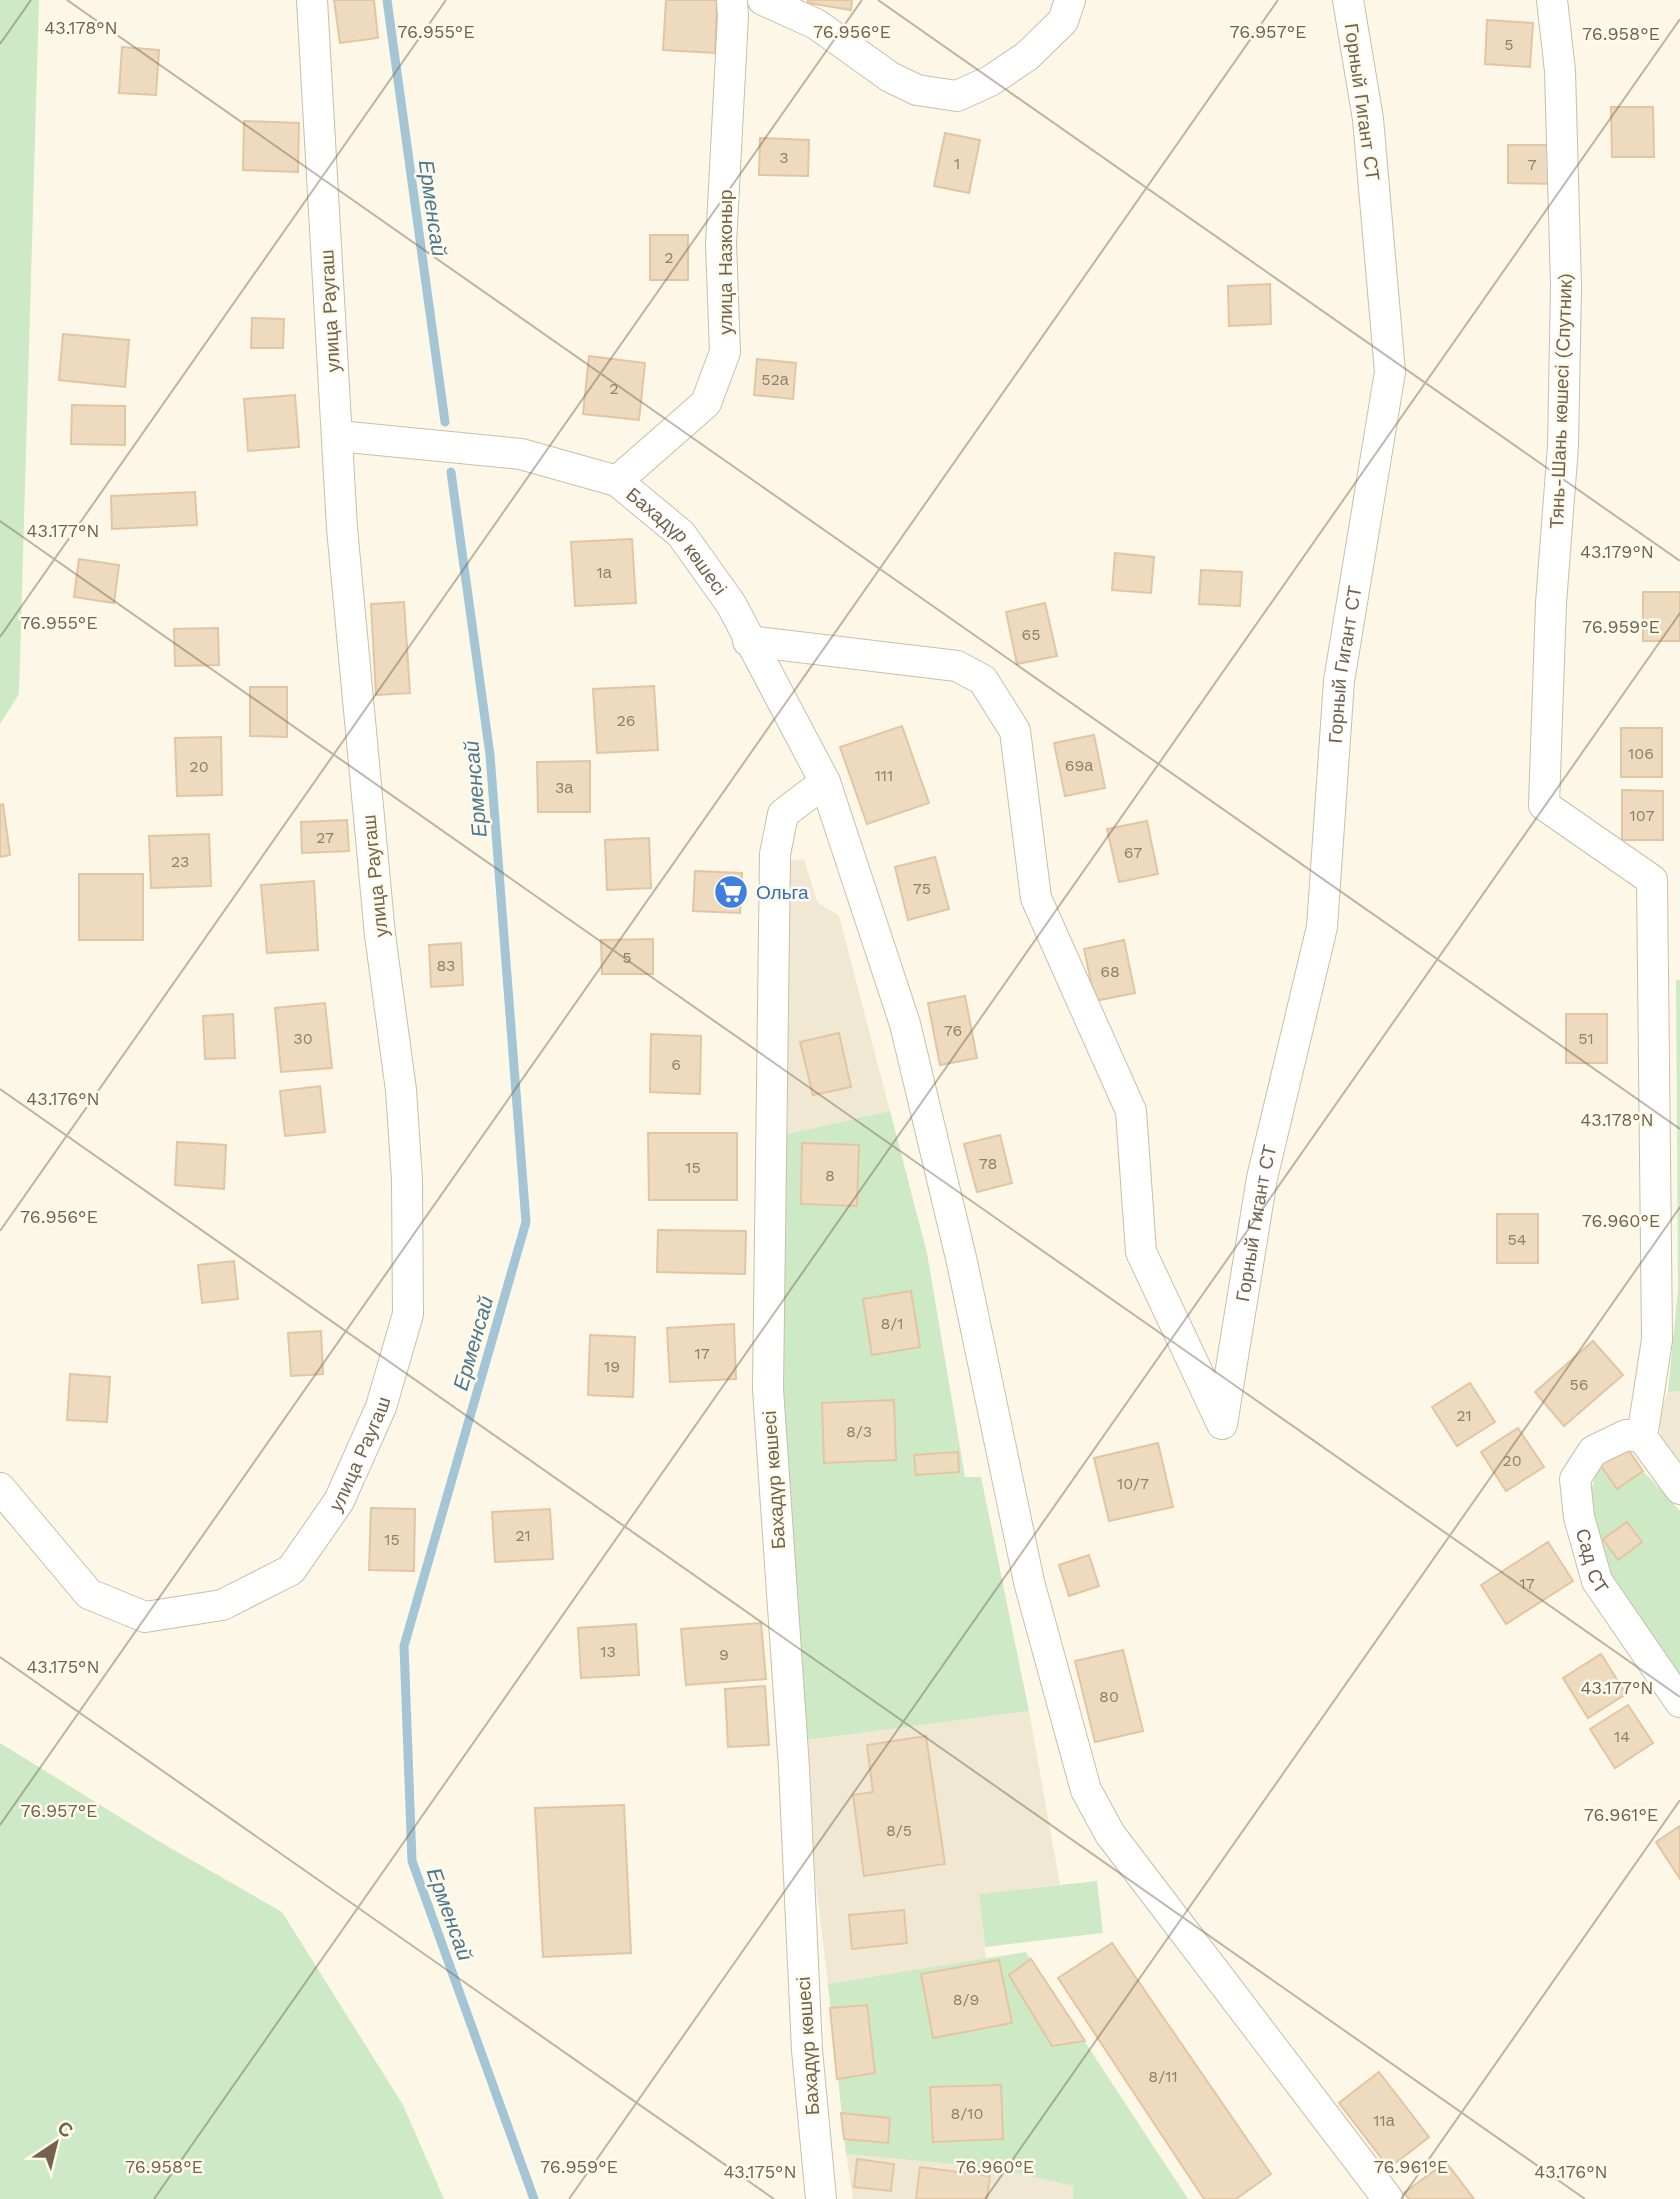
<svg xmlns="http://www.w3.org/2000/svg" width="1680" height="2199" font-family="'Work Sans',sans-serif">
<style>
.residential{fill:#f0e8d3}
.green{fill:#cee9c6}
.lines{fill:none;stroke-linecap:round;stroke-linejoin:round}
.stream{stroke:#a3c5d6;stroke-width:9}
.building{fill:#eedabe;stroke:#e2c6a1;stroke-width:2}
.minor-casing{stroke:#cabfaa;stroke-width:32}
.minor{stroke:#fff;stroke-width:30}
.ticks{fill:none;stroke:#74624c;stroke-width:2;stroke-opacity:0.45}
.labels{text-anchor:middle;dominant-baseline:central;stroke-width:5;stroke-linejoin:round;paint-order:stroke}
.number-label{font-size:16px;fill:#928068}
.street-label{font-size:19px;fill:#74624c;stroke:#fefbed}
.shop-label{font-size:19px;fill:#366cbe;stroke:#fefbed;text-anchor:start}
.water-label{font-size:21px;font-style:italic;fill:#4a768e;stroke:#fefbed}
.ticks-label{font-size:18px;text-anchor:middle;fill:#74624c;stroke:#fefbed;stroke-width:5;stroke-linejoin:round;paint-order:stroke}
</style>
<rect width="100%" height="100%" fill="#fcf7e7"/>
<g class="residential">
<polygon points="804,859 817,902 839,916 890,1111 783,1135 779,862"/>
<polygon points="1680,1391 1680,1466 1662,1441 1658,1417 1668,1392"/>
<polygon points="1029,1711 1060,1885 979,1894 986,1959 828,1984 799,1741"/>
<polygon points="846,2154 994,2168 1075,2186 1073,2199 853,2199"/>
</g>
<g class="green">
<polygon points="0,0 39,0 19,694 0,724"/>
<polygon points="1676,980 1680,980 1680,1391 1668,1392 1678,1289"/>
<polygon points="890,1111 927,1253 965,1477 981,1477 1029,1711 799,1741 783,1483 783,1135"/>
<polygon points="1599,1463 1617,1489 1643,1471 1680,1511 1680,1677 1638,1614 1609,1578 1586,1509"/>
<polygon points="0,1743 160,1842 282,1912 403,2105 444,2199 0,2199"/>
<polygon points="1097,1881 1103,1933 985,1947 979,1894"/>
<polygon points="1026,1952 1188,2199 1073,2199 1074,2186 994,2168 846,2154 828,1984"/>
</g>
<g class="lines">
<g class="stream">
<polyline points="387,0 445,422"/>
<polyline points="451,472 490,755 526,1222 404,1646 412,1861 534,2199"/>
</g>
</g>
<g class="building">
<polygon points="334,0 374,0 378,38 340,43"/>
<polygon points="666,0 717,0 715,53 663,50"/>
<polygon points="808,0 852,0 851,10 808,3"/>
<polygon points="1487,20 1533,23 1530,67 1485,64"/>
<polygon points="122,47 159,50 156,95 119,93"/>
<polygon points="1611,107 1653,107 1654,157 1612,157"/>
<polygon points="244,121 299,123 298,172 243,170"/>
<polygon points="945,133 980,140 969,193 934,186"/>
<polygon points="760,138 809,140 808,176 759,175"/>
<polygon points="1508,145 1555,145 1555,184 1508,183"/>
<rect x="650" y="235" width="38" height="45"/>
<polygon points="1270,284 1271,324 1229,326 1228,286"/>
<polygon points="252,318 284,319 283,348 251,348"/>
<polygon points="63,334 129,340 125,387 59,380"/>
<polygon points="589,356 645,363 639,420 583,414"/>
<polygon points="757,359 796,363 793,399 754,395"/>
<polygon points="295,395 299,447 248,451 244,399"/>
<polygon points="72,405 125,406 125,445 71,444"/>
<polygon points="195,492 197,525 112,529 111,496"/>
<polygon points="632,539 636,603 575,606 571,542"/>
<polygon points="1115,553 1154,557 1151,593 1112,590"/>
<polygon points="79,559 119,565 114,603 74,597"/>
<polygon points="1201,570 1242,572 1240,606 1199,604"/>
<rect x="1643" y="592" width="37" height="49"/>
<polygon points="404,602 410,693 376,695 371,604"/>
<polygon points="1045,603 1057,656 1017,664 1006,612"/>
<polygon points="218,628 219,665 175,666 174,629"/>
<polygon points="654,686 658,750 597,753 593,689"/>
<polygon points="250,687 287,687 287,737 250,736"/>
<polygon points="902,726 929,803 867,824 840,747"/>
<rect x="1621" y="728" width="41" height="49"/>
<polygon points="1094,735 1105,788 1065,796 1054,743"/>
<polygon points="221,737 222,795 177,796 175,738"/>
<polygon points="590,761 590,812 538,812 537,762"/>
<polygon points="1622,790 1663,791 1663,840 1622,840"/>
<polygon points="3,804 10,855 0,857 0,805"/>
<polygon points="347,820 349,851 302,853 301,822"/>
<polygon points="1147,821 1158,874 1119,882 1107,829"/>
<polygon points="209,834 211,886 151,888 149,836"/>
<polygon points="649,838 651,888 607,890 605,840"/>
<polygon points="935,857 949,909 908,920 895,867"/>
<polygon points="695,871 742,873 740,913 693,911"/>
<rect x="79" y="874" width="64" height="66"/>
<polygon points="314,881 318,950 267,953 261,885"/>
<polygon points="653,939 653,974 602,974 601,940"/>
<polygon points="1124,940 1135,993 1095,1001 1084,949"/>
<polygon points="461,943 463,985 431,987 429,945"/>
<polygon points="965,996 977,1058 940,1065 928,1003"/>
<polygon points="325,1003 332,1068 281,1072 275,1008"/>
<polygon points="233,1014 235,1058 205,1059 203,1016"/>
<rect x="1566" y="1014" width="41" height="49"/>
<polygon points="839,1033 851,1087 813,1095 800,1042"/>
<polygon points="651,1034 701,1036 700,1094 650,1092"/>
<polygon points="320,1086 325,1132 285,1136 280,1091"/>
<polygon points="648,1133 737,1133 737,1200 649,1200"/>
<polygon points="1000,1135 1012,1183 977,1192 964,1144"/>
<polygon points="177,1142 226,1145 224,1189 175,1185"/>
<polygon points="802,1143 859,1145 857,1206 801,1204"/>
<rect x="1497" y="1214" width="41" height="49"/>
<polygon points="658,1230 746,1231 745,1274 657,1272"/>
<polygon points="234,1261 238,1299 202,1303 198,1265"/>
<polygon points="911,1291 920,1347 872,1355 863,1299"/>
<polygon points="734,1324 736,1379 670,1382 667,1328"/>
<polygon points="321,1331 323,1374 291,1376 288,1333"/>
<polygon points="590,1335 635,1337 633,1397 588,1395"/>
<polygon points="1593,1341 1623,1375 1564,1426 1535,1392"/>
<polygon points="70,1374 110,1377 107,1422 67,1420"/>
<polygon points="1470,1383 1495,1422 1457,1446 1432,1407"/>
<polygon points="894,1400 896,1460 824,1463 822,1403"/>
<polygon points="1518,1428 1544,1467 1506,1491 1481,1452"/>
<polygon points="1158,1443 1173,1507 1109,1521 1094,1458"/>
<polygon points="1625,1445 1643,1471 1617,1489 1599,1463"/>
<polygon points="958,1452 959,1472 916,1475 914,1455"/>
<polygon points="371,1508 415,1509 414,1571 369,1570"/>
<polygon points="550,1509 553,1559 495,1562 492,1512"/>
<polygon points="1627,1522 1642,1542 1618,1560 1603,1539"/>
<polygon points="1548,1542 1573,1581 1506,1624 1481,1585"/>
<polygon points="1089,1555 1099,1586 1069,1596 1059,1565"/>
<polygon points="761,1623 766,1679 686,1685 681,1629"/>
<polygon points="636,1624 639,1675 581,1678 578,1628"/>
<polygon points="1123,1650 1143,1731 1095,1742 1075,1661"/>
<polygon points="1601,1654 1626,1694 1588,1718 1563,1678"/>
<polygon points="765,1686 769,1745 728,1747 725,1689"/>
<polygon points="1628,1705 1653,1743 1615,1768 1590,1729"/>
<polygon points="926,1736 945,1864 864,1876 853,1795 873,1792 867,1745"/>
<polygon points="624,1805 631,1953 543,1957 535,1808"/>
<polygon points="1680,1826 1680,1879 1656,1842"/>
<polygon points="904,1910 907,1943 852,1949 849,1915"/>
<polygon points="1112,1943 1271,2174 1236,2199 1204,2199 1058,1978"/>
<polygon points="1031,1959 1085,2041 1052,2046 1009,1975"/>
<polygon points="999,1960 1012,2023 933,2038 921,1974"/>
<polygon points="867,2005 875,2073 837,2079 830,2008"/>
<polygon points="1379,2072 1429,2137 1389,2168 1339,2103"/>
<polygon points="1001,2085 1003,2139 933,2142 930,2087"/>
<polygon points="841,2113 890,2118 888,2143 844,2139"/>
<polygon points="857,2159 894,2164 891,2191 854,2187"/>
<polygon points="1446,2162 1474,2199 1409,2199 1404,2193"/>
<polygon points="920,2167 990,2176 987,2199 916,2199"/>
</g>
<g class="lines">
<g class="minor-casing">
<g id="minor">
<polyline points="763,0 816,24 890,77 917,90 957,96 990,81 1027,56 1063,21 1070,0"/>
<polyline points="1552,0 1560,71 1566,286 1563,446 1551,603 1544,805 1652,880 1657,1340 1642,1437 1680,1489"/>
<path id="s1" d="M338 436 521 454 617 481 681 534 731 604 825 782 905 1024 962 1262 1029 1582 1086 1790 1110 1834 1388 2199"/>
<polyline points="617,481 706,403 725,352 721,244 733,16 732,0"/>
<path id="s2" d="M748 641 957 666 983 680 1015 731 1036 898 1131 1111 1141 1252 1222 1424 1262 1178 1322 927 1339 681 1390 372 1368 119 1348 0"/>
<path id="s3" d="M1642 1437 1626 1435 1593 1451 1575 1479 1579 1517 1597 1581 1680 1702"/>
<path id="s4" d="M0 1488 89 1594 145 1617 222 1605 291 1570 339 1501 381 1407 408 1314 407 1180 401 1090 380 935 342 528 312 0"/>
<polyline points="821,2199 807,2050 794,1768 768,1389 775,854 783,814 825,782"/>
</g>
</g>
<use href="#minor" class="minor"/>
</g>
<path class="ticks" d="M67 0 1680 1129M878 0 1680 561M0 44 31 0M0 521 1680 1697M0 637 446 0M0 1089 1585 2199M0 1231 862 0M0 1657 774 2199M0 1825 1278 0M154 2199 1680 19M569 2199 1680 613M985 2199 1680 1207M1401 2199 1680 1800"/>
<defs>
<g id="supermarket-disc" transform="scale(1.75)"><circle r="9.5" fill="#3f7fe0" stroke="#fefbed"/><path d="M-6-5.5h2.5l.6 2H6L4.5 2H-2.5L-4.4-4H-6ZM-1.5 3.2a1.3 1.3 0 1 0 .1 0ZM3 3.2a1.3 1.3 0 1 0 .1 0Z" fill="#fff"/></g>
</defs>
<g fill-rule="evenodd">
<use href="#supermarket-disc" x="731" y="892"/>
</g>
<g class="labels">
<g class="number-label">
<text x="1509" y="44">5</text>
<text x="784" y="157">3</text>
<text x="957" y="163">1</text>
<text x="1532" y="164">7</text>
<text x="669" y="257">2</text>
<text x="775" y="379">52а</text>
<text x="614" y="388">2</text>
<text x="604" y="572">1а</text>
<text x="1031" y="634">65</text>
<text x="626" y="720">26</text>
<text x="1641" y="753">106</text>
<text x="1079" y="765">69а</text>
<text x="199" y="766">20</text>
<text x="884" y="775">111</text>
<text x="564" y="787">3а</text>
<text x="1642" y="815">107</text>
<text x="325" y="837">27</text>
<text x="1133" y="852">67</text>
<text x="180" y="861">23</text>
<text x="922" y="888">75</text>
<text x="627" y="957">5</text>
<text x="446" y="965">83</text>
<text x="1110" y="971">68</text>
<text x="953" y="1030">76</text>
<text x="303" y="1038">30</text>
<text x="1586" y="1038">51</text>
<text x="676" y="1064">6</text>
<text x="988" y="1163">78</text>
<text x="693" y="1167">15</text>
<text x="830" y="1175">8</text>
<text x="1517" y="1239">54</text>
<text x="892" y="1323">8/1</text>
<text x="702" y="1353">17</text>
<text x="612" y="1366">19</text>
<text x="1579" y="1384">56</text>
<text x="1464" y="1415">21</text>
<text x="859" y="1431">8/3</text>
<text x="1512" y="1460">20</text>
<text x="1133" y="1483">10/7</text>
<text x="523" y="1535">21</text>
<text x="392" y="1539">15</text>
<text x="1527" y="1583">17</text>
<text x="608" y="1651">13</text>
<text x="724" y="1654">9</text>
<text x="1109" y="1696">80</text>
<text x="1622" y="1736">14</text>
<text x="899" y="1830">8/5</text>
<text x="966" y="1999">8/9</text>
<text x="1163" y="2076">8/11</text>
<text x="967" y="2113">8/10</text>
<text x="1384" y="2120">11а</text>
</g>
<g class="street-label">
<text transform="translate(1362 102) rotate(82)">Горный Гигант СТ</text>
<text transform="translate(725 262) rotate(-90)">улица Назконыр</text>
<text transform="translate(330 311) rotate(-93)">улица Раугаш</text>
<text transform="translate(1561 401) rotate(-88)">Тянь-Шань көшесі (Спутник)</text>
<text stroke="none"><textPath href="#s1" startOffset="369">Бахадүр көшесі</textPath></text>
<text stroke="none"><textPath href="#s2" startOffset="1804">Горный Гигант СТ</textPath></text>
<text transform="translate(375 876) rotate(-96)">улица Раугаш</text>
<text stroke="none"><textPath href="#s2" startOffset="1237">Горный Гигант СТ</textPath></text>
<text stroke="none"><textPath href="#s4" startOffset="490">улица Раугаш</textPath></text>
<text transform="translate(774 1480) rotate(-94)">Бахадүр көшесі</text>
<text stroke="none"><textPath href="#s3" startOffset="170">Сад СТ</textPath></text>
<text transform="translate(808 2046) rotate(-94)">Бахадүр көшесі</text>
</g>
<g class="shop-label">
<text x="756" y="892">Ольга</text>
</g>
<g class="water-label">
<text transform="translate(433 208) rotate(82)">Ерменсай</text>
<text transform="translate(475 789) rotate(-95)">Ерменсай</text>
<text transform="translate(473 1343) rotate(-74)">Ерменсай</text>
<text transform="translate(450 1914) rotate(70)">Ерменсай</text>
</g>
</g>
<g class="ticks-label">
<text x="81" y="34">43.178°N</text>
<text x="436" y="38">76.955°E</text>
<text x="852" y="38">76.956°E</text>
<text x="1268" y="38">76.957°E</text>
<text x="1621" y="40">76.958°E</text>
<text x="63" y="537">43.177°N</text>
<text x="1617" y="558">43.179°N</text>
<text x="59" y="629">76.955°E</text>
<text x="1621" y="633">76.959°E</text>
<text x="63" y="1105">43.176°N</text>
<text x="1617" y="1126">43.178°N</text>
<text x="59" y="1223">76.956°E</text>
<text x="1621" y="1227">76.960°E</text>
<text x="63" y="1673">43.175°N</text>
<text x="1617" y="1694">43.177°N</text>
<text x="59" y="1817">76.957°E</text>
<text x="1621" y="1821">76.961°E</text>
<text x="164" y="2173">76.958°E</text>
<text x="579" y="2173">76.959°E</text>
<text x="995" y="2173">76.960°E</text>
<text x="1411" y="2173">76.961°E</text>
<text x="760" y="2178">43.175°N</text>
<text x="1571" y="2178">43.176°N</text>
</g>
<g transform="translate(56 2143) rotate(35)" stroke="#fefbed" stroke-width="5" paint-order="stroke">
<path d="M0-5L12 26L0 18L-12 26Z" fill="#74624c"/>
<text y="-10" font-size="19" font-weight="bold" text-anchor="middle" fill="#74624c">С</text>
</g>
</svg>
